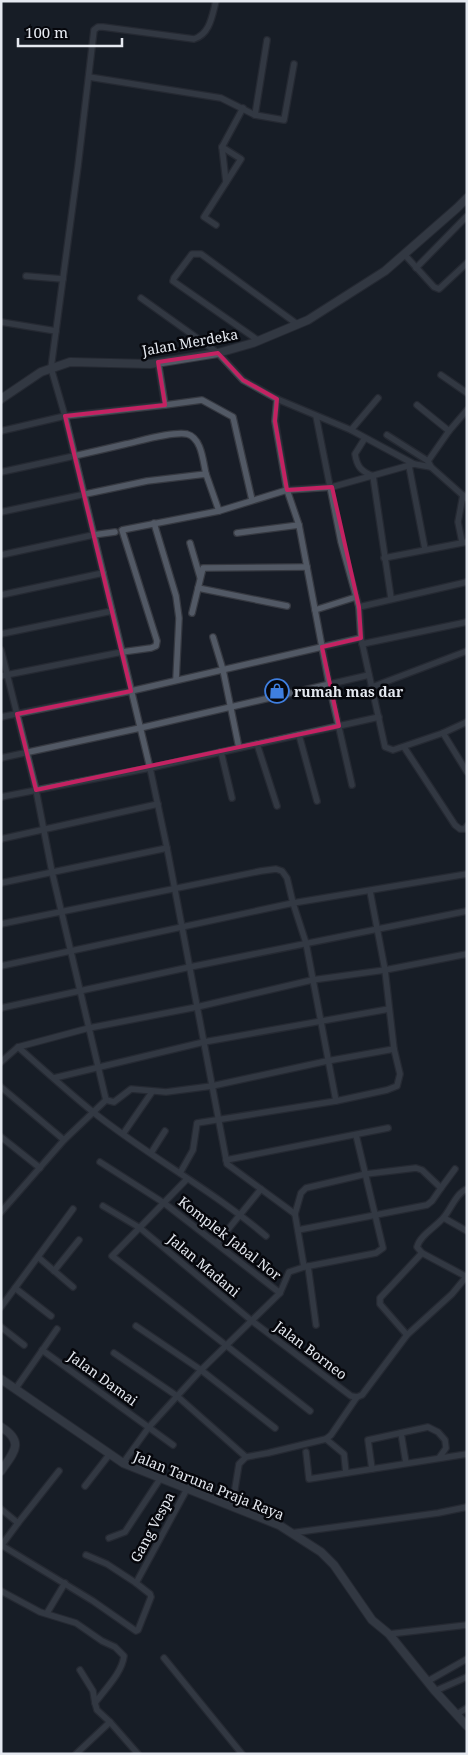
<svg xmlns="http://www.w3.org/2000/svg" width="468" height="1755" font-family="'Noto Serif',serif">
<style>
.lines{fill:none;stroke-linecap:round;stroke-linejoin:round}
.street-casing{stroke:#363941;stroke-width:8}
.secondary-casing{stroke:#363941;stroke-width:10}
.street{stroke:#525965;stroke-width:5.5}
.secondary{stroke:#525965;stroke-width:8}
.marked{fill:none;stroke:#c42262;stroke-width:4;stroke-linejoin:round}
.labels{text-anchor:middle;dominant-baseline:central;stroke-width:5;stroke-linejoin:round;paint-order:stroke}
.street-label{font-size:14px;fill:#e5e9f0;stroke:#06070c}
.poi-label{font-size:14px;font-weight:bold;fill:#e5e9f0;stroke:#06070c;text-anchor:start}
</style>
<rect width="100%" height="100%" fill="#181d27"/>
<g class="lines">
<g class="street-casing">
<g id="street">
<path d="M216 1C212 16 210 34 194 39L103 27H98L94 30 78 166 51 368 65 416 150 768 167 848 227 1164 295 1214 304 1267"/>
<polyline points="89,77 221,98 255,115 284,120 294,64"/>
<polyline points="255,115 267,40"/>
<polyline points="222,147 226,182"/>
<polyline points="216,225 204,217 241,159 222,147 243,108"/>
<polyline points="404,254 434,287 439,289 467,263"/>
<polyline points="416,268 466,217 467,219"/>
<polyline points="26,276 63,279"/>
<polyline points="141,298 218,353 243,380 277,399 351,430 414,464 431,467 467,499"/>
<polyline points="1,322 56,331"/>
<polyline points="259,341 173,281 174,278 192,254 201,254 297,324"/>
<polyline points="158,362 165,405"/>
<polyline points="441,375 467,393"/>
<polyline points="277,399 275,421 287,490 299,525 329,684 352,785"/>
<polyline points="417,405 449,431"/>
<polyline points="316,416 341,542 359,607 361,638 385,747 393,750 443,733 467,772"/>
<polyline points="351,430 378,398"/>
<polyline points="1,431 65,416 165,405 202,400 233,417 252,500"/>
<polyline points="387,435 428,461"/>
<path d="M365 438 355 454C357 467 361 471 373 476L391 598"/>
<polyline points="409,466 425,549"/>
<polyline points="431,467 428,461 449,431 467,410"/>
<path d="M1 472C43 463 84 454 126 444 140 441 174 431 187 434 202 438 203 462 206 474"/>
<polyline points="1,512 147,481 206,474 219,511"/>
<polyline points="154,523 176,596 179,618 176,680"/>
<polyline points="237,533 299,525"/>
<polyline points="462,542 458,522 463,495"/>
<polyline points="190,543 200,577"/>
<polyline points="1,555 93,535 115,532"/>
<polyline points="384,558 467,542"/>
<polyline points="198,588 287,606"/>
<polyline points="1,595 103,573"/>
<polyline points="359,607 467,582"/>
<polyline points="315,610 356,597"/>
<polyline points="192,613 203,568 307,567"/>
<polyline points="1,634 112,611"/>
<polyline points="213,637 223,670 239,748"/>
<polyline points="362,644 467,622"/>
<polyline points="1,650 36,790 52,872 106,1100"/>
<polyline points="1,676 122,652 151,648 156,646 157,641 122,530 219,511 287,490 332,487 414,464"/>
<polyline points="372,687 467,651"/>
<polyline points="1,717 131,691 361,638"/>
<polyline points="443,733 467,722"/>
<polyline points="299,735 317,801"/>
<polyline points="257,744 277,806"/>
<polyline points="404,747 455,825 460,829 465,829 467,826"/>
<polyline points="221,752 232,798"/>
<polyline points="1,758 140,728 369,675"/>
<polyline points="1,797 150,768 379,717"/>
<polyline points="1,839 158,804"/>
<polyline points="1,883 167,848"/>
<polyline points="1,924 261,871 276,869 282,871 287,878 293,903 306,943 336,1101"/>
<polyline points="1,966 293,903 467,874"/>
<polyline points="1,1008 190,967 467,911"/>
<path d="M18 1047C43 1069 67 1091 93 1112 148 1156 212 1190 266 1236"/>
<polyline points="1,1062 18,1047 89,1028 197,1007 312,980 385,970 467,954"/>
<polyline points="54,1078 204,1042 389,1009"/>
<polyline points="1,1087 64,1140"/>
<polyline points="106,1100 114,1102 131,1089 166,1092 212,1086 327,1061 394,1049"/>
<polyline points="123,1134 152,1092"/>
<polyline points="1,1137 40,1168"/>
<polyline points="151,1153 165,1131"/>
<polyline points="226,1160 388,1128"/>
<polyline points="100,1162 164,1203 280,1293"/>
<polyline points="180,1173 193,1150 197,1123 336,1101 387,1090 397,1086 400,1074 394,1049 385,970 370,891"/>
<polyline points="187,1179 112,1256 310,1411"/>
<polyline points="441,1188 455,1169"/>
<path d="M467 1189C456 1193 451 1209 444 1217 436 1227 420 1235 417 1247L422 1253 467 1277"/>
<polyline points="103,1206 140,1228 252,1321 351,1396 357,1397"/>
<polyline points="1,1212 64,1140 106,1100"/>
<polyline points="295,1214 301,1193 306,1188 366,1174 416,1168 422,1170 441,1188 432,1201 427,1205 298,1230"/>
<polyline points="444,1218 467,1231"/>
<polyline points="217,1243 261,1189"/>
<polyline points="38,1257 73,1287"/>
<polyline points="308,1266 316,1325"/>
<polyline points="54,1271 79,1240"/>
<polyline points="15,1288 51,1316"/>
<polyline points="1,1307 73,1209"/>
<polyline points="136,1326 201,1370 275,1428"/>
<polyline points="1,1327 24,1345"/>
<polyline points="407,1335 380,1304 380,1298 422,1253"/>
<polyline points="42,1350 173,1445"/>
<polyline points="114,1353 177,1396 246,1457"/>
<polyline points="16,1388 57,1329"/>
<polyline points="401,1433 406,1463"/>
<polyline points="326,1439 344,1454 346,1473"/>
<polyline points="306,1452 309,1479 467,1454"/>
<polyline points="123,1463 149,1427 201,1370 280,1293 289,1272 304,1267 376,1253 383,1248 356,1135"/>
<polyline points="372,1469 368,1440 428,1427 438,1432 445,1440 446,1448 439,1458"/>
<polyline points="85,1486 109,1455"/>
<polyline points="232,1507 239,1464 246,1457 268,1453 326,1439 331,1435 357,1397 362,1395 407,1335 452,1294 466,1277"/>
<polyline points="1,1509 18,1523 1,1546"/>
<polyline points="18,1523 59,1471"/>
<polyline points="291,1533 438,1513 467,1507"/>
<polyline points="109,1538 125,1532 160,1479"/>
<polyline points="1,1545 93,1601 136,1631 138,1630 151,1597 150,1594 136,1583 187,1489"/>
<polyline points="86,1555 107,1564 136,1583"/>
<path d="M1 1591 40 1612 76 1623 102 1641 115 1647 124 1656C122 1673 105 1689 95 1703"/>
<polyline points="47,1613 65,1583"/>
<polyline points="389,1634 467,1625"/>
<polyline points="164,1658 242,1754"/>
<polyline points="80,1670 93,1691 95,1703 97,1710 110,1722 138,1754"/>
<polyline points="428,1681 467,1659"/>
<polyline points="435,1691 467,1677"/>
<polyline points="457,1714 467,1708"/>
<polyline points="76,1754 110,1722"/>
</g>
</g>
<g class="secondary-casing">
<g id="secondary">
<polyline points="1,399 41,372 70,362 150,364 218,353 253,343 308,320 385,271 457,208 467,198"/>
<polyline points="1,1379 123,1463 279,1525 321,1552 334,1565 372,1620 389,1634 435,1691 467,1726"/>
<path d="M1 1427C25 1442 14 1452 1 1471"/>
</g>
</g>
<use href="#street" class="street"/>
<use href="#secondary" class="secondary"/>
</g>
<path d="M0 0H468V1755H0ZM218 353 243 380 277 399 275 421 287 490 332 487 359 607 361 638 322 647 339 726 36 790 17 714 131 691 65 416 165 405 158 362Z" fill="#181d27" fill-opacity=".55" fill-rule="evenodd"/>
<path class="marked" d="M218 353 243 380 277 399 275 421 287 490 332 487 359 607 361 638 322 647 339 726 36 790 17 714 131 691 65 416 165 405 158 362Z"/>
<defs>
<g id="shop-ring" transform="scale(1.25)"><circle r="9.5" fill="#06070c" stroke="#3f7fe0" stroke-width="1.5"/><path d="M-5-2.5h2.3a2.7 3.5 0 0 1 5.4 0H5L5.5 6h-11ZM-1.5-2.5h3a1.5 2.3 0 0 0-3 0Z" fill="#3f7fe0"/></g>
</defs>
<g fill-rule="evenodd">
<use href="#shop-ring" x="277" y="691"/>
</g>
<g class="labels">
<g class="street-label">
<text transform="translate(190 342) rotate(-10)">Jalan Merdeka</text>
<text transform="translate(230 1238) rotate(38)">Komplek Jabal Nor</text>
<text transform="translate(204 1265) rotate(40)">Jalan Madani</text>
<text transform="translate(311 1350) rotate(37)">Jalan Borneo</text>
<text transform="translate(103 1378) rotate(36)">Jalan Damai</text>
<text transform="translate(209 1485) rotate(22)">Jalan Taruna Praja Raya</text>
<text transform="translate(152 1527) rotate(-62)">Gang Vespa</text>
</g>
<g class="poi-label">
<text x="294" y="691">rumah mas dar</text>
</g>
</g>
<rect width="468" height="1755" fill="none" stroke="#e5e9f0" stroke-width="5"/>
<path d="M18 38v8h104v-8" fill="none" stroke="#e5e9f0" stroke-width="2.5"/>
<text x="25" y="38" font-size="15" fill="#e5e9f0" stroke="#06070c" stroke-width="4" paint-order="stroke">100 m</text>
</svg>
